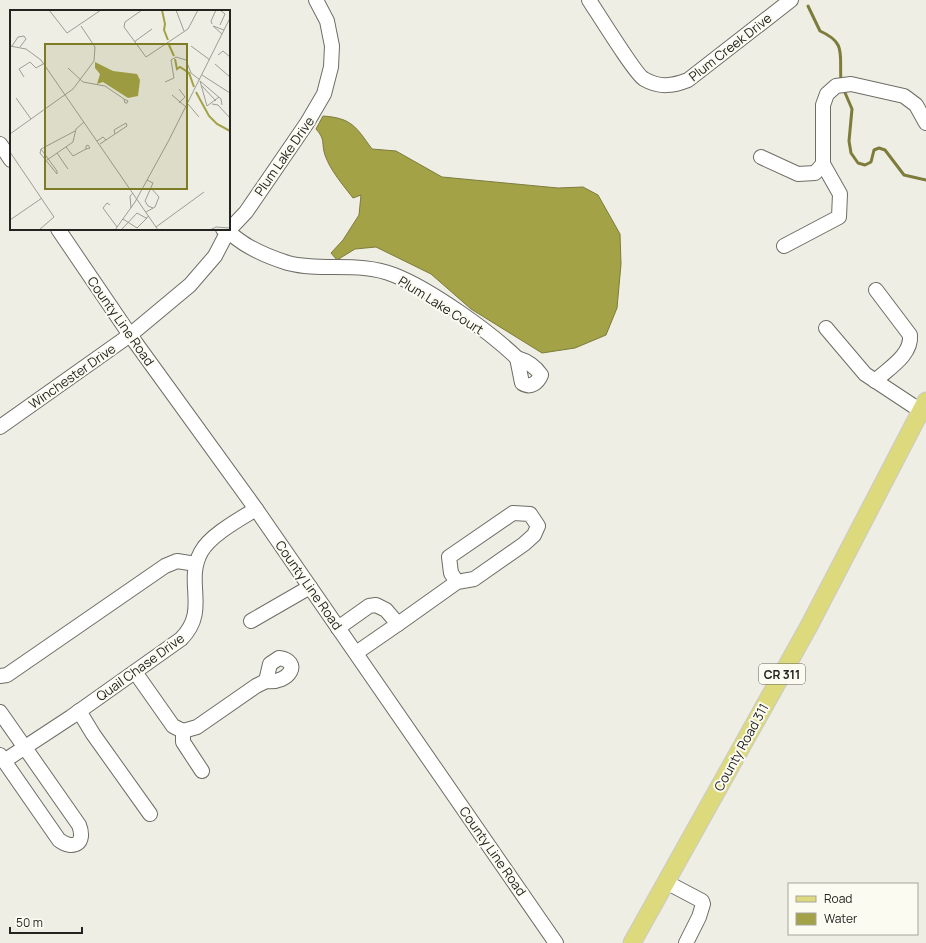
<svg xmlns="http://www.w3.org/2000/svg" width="926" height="943" font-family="Manrope,sans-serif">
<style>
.water{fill:#a3a247;stroke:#7d7c3b}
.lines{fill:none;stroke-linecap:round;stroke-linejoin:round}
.stream{stroke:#7d7c3b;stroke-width:3}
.minor-casing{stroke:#6e6e66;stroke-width:16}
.major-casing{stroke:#cacac9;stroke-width:19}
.minor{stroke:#fff;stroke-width:14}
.major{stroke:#dcda7d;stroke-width:17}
.labels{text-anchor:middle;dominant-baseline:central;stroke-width:4;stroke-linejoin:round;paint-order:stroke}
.shield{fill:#fbfbf2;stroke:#64645f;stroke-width:1}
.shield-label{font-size:12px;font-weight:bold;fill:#232320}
.street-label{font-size:13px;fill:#232320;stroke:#fbfbf2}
.inset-river{fill:none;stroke:#a3a247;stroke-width:2}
.inset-road{fill:none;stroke:#9d9d96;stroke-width:1}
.view{fill:#7d7c24;fill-opacity:0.15;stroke:#7d7c24;stroke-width:2}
.inset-edge{fill:none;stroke:#232320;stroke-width:2}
</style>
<rect width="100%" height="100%" fill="#eeeee5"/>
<path class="water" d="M323 116C352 118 356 127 372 149L396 151 442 177 558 188 583 187 598 195 620 234 621 264 617 308 606 335 575 348 542 353 471 309 431 274 376 247 355 249 337 260 331 253 343 240 359 215 361 195 353 198C343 185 330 170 325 155 321 143 326 140 316 129Z"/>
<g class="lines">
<g class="stream">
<path d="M808 6 820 31C847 43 839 54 841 81"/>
<polyline points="843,88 852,109 849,141 851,153 858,163 865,165 871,162 874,150 879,148 885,150 904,175 926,180"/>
</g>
<g class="minor-casing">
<g id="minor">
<path d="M589 0C597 12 636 75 644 79 659 88 673 86 688 80L791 0"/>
<polyline points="0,144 11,160"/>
<polyline points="761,157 798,174 815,173 823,164"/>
<polyline points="58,229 130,335 256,509 556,943"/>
<path d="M223 229C232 234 239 241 248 246 260 253 275 259 288 263 322 272 359 261 394 275 430 289 489 331 517 358"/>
<polyline points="784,246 839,217 840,194 823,164 823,105 827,94 836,86 851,84 904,96 916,105 926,123"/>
<polyline points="826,328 865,374 921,411"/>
<path d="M517 358C527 361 535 366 541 375 538 382 531 389 522 383Z"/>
<path d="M875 381C889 368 912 355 910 335L876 290"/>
<polyline points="0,427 130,335 190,285 215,256 228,231 246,212 307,123 324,94 331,67 332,46 327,21 316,0"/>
<polyline points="251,621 310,587"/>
<polyline points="398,624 457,582 451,573 449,557 513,513 530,514 538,526 534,535 524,544 474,579 457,582"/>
<polyline points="338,628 369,606 376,605 386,610 398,624 356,653"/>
<path d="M279 658C302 661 290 684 266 681L270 664Z"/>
<polyline points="135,672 173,726 183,731 197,727 256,686 266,681"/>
<polyline points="0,676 7,675 165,566 177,561 196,564"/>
<polyline points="79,711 93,734 150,814"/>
<path d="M0 712 79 825C86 843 74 851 59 840L0 755"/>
<polyline points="183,731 183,742 202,771"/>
<path d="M4 761 71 717 181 639C210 610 184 583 201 552 210 535 240 519 256 509"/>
<polyline points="666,882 702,901 703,904 699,917 686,943"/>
</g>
</g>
<g class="major-casing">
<polyline id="major" points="632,943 809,626 926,401"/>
</g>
<use href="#minor" class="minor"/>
<use href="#major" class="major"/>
</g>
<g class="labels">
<rect class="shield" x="759" y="664" width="46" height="20" rx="3"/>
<g class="shield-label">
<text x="782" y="674">CR 311</text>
</g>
<g class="street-label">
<text transform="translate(730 47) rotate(-38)">Plum Creek Drive</text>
<text transform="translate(284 156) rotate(-55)">Plum Lake Drive</text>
<text transform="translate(441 305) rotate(32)">Plum Lake Court</text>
<text transform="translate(121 321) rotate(55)">County Line Road</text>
<text transform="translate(72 376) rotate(-35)">Winchester Drive</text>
<text transform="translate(309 585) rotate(55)">County Line Road</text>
<text transform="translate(140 667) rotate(-36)">Quail Chase Drive</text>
<text transform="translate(741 747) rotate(-61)">County Road 311</text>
<text transform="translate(493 851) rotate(55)">County Line Road</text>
</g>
</g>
<g transform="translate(10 10)">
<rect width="220" height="220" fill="#eeeee5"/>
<path d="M85 52 103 61 127 64 130 70 128 86 118 88 93 72 87 74 90 64 85 58Z" fill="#a3a247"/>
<path class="inset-river" d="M152 0 155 14 154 20 158 30M159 35 164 46M165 49 167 59 170 57 179 63 184 77M186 82 199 106 207 114 220 121"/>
<path class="inset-road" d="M39 0 57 23 91 0M132 0 115 12 114 17 136 47 178 19 188 0M166 0 174 21M202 14 201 11 206 0M210 15 215 4 210 0M212 24 203 16 214 20M124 32 142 19M0 36 16 39 31 50 148 220M2 36 8 27 14 26 16 29 10 37M181 36 200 50M208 45 213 41 220 47M205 54 220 67M58 58 73 72 95 76 114 89M192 65 220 83M14 67 9 59 20 52 26 58 33 54M190 71 197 96 209 87M190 71 211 89 212 95M155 72 164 68 161 50 166 47 176 50 181 63 190 70M192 76 206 91M162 85 176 97M6 88 21 109M114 89 118 91 117 93H115ZM169 93 175 87 169 79M178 94 189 107M202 94 208 95 220 108M0 124 63 79 84 51 85 37 71 16M96 130 105 124 104 120 116 113 117 116 105 124M87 131 93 127 96 130 90 134M78 135 80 138 76 139V136ZM56 137 63 146 76 139M31 139 47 161V164L30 143ZM31 139 65 121M0 142 44 207 29 220M47 143 58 159M37 150 63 132 66 119 74 112M137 170 143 173 135 191 138 196 143 198M100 195 97 193 93 198 107 217M121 198 120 186 123 183M136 202 145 197 149 187 141 178M113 209 127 218 137 208M0 210 32 188M146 217 194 182M105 220 125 192 159 130 220 8M111 220 127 203 136 208 139 206M200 220 206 217 220 218"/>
<path class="view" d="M35 34H177V179H35Z"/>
<rect width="220" height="220" class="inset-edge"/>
</g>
<rect x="788" y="883" width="130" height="52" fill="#fbfbf2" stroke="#a5a59e"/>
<rect x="796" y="896" width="20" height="6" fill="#dcda7d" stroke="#a5a59e"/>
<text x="824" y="903" font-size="12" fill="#232320">Road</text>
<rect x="796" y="913" width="20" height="12" fill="#a3a247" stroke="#a5a59e"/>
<text x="824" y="923" font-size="12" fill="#232320">Water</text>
<path d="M10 927v6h72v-6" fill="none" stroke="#232320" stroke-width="2"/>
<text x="16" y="927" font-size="12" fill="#232320" stroke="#fbfbf2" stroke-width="3" paint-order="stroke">50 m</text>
</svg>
